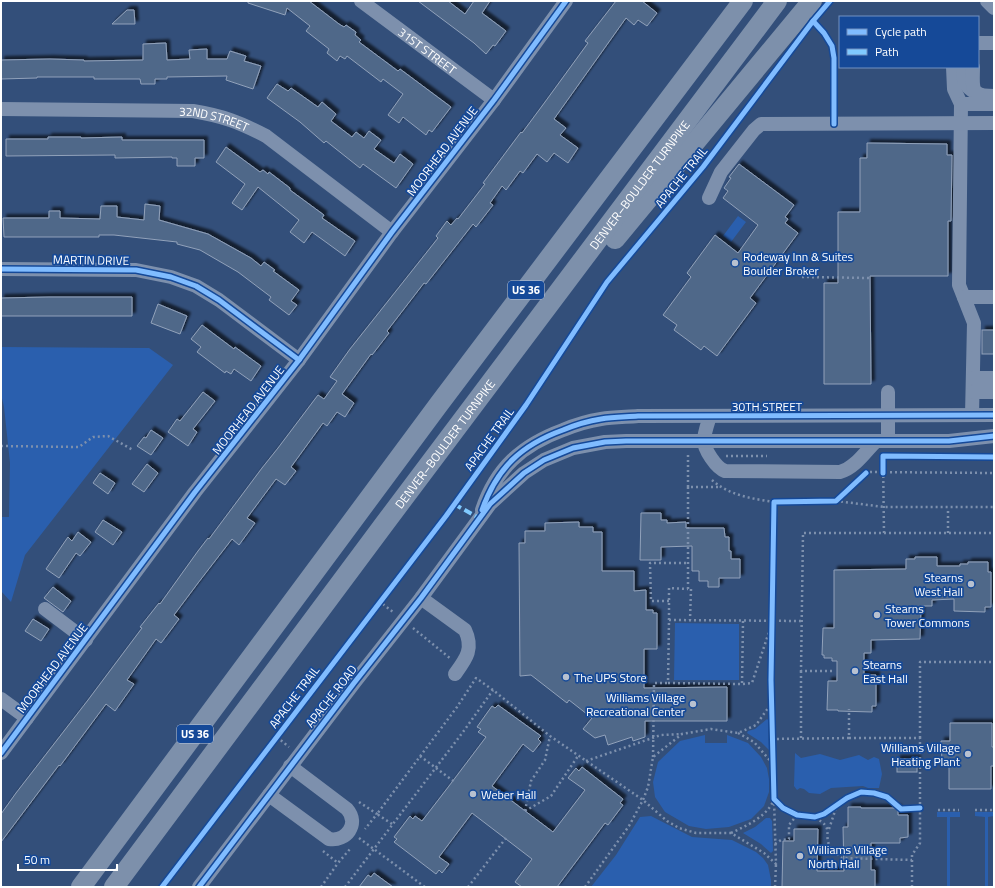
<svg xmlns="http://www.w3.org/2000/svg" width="995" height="888" font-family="'Titillium Web',sans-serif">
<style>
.green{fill:#2a5fae}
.building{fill:#506789;stroke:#91a2ba;filter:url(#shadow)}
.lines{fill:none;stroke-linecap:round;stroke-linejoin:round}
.path{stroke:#7d90ad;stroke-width:2.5;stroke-dasharray:2 3;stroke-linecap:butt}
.minor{stroke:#7d90ad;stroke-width:14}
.highway{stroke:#7d90ab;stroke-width:20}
.quiet{stroke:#80caff;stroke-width:4;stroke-dasharray:8 4;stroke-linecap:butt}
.cycleway-casing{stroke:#154998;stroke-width:8}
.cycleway{stroke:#80bcff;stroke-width:5}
.poi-dot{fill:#b8c1d0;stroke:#154998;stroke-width:1.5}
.labels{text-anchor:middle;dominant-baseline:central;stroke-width:3.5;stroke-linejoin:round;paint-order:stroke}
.shield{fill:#154998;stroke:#b9c8e0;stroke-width:1}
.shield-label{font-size:11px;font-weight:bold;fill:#fff}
.street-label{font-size:12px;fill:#fff;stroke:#154998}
.poi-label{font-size:12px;fill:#fff;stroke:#154998;text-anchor:start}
</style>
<defs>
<filter id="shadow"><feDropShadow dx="3.5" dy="-3.5" stdDeviation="1" flood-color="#0009"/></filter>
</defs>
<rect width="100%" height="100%" fill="#334f7a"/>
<g class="green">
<polygon points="738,216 746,222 731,242 723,236"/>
<polygon points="1,347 149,348 173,365 25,555 11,602 1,591 1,517 9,517 10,463 4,407 1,394"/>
<polygon points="675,623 739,624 739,680 674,680"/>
<polygon points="767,719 768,720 769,750 761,742 747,733 748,731 755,729"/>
<polygon points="705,735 705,743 727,743 727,735 748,743 761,757 767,768 769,779 769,792 764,806 751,819 729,827 706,829 689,826 665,812 655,797 653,782 658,762 680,741"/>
<polygon points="795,753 801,758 820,754 840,760 859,755 868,760 874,757 879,759 882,774 879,788 868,788 863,786 831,788 820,794 809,793 804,789 800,788 797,790 794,786"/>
<polygon points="937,812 960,812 960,817 950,817 950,887 947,887 947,817 937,817"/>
<polygon points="975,812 994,812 994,816 988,817 988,887 985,887 985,817 975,816"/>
<polygon points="651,816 692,837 732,840 756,852 763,858 768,865 771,880 771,887 591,887 616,855 640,817"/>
<polygon points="766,818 770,818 772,821 773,851 771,853 761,844 743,833 755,827"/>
</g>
<g class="building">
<polygon points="248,1 309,1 339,24 344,27 346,25 356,32 355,35 361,40 359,42 398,71 400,69 451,107 432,132 429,130 426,135 403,117 399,123 388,115 403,94 383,79 381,82 347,56 345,59 340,56 337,61 327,53 329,49 306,31 310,26 287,8 285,15 248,3"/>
<polygon points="418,1 448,1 465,14 474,1 490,1 482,13 506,31 495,46 493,45 486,54 474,43"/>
<polygon points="616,1 642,1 657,13 647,26 638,20 634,25 626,18 554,119 566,128 560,135 578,148 568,163 554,153 547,162 537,154 523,173 520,171 506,190 502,186 490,203 493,205 476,227 473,224 426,284 424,283 387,331 389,333 372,355 371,354 342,394 354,403 345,417 337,412 327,426 323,423 291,467 296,471 285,485 276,479 247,518 255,523 239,545 232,539 198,583 174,615 179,619 161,643 156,639 127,680 134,684 115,711 106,704 60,766 59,765 1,842 1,814 16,793 88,700 142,628 140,627 159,603 160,604 198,551 208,538 209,539 262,468 278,448 318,395 324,399 337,381 330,377 350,349 438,238 436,236 447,221 451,225 457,218 458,219 485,184 483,183 521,132 522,133 545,102 588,43 585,41"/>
<polygon points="127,10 134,10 135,24 112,24"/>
<polygon points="166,43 167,60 190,59 189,50 207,49 207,59 227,59 230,51 246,56 244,61 261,66 253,89 226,80 227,76 167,77 167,79 155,79 155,84 141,84 140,79 94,79 94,77 37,77 37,78 1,79 1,60 50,59 84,60 84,61 143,60 143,44"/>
<polygon points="277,84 288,91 291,88 318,107 322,102 336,114 331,121 352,137 356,132 364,138 369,131 381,140 374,149 394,163 400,154 413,164 396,188 363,164 360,168 326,141 324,143 300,122 267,98"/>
<polygon points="48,137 81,137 81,138 122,137 122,140 204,140 204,158 195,158 195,166 177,166 177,158 172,158 172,157 115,158 115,155 6,156 6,139 48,139"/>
<polygon points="867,143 947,144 947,155 952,155 951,221 948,221 948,276 870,276 871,384 824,384 824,283 838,283 838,212 860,212 860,158 867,158"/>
<polygon points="226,147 260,172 263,170 268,174 269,172 290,188 290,190 324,215 322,218 355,241 345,256 312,232 304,243 290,232 299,220 258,187 242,210 232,203 245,184 216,162"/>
<polygon points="739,164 794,205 785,217 788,219 785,223 798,233 750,298 756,303 717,356 704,346 701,350 674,330 677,325 663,315 691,277 687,273 715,235 738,253 758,225 723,198 728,191 724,188 731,178 729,177"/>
<polygon points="145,204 160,206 159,220 208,234 251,258 261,266 264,262 275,270 273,271 299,290 291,301 297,305 289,315 269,300 271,297 238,272 200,250 177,244 177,242 114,235 99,235 99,237 4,237 3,218 49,218 49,211 60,211 60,218 100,219 101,206 117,206 117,217 144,220"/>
<polygon points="49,297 132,297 132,316 1,316 1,298"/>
<polygon points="158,304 187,316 180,334 151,323"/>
<polygon points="202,325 234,349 235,347 261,366 251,381 234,369 231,374 226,371 225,373 197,352 201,347 191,339"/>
<rect x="982" y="330" width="12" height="24"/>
<polygon points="203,392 215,401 193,429 197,432 188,446 168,432 177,419 180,421"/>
<polygon points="151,430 163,438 151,455 137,446 144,437 146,438"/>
<polygon points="147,464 158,473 144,492 132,484"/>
<polygon points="100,473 115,483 108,494 93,483"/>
<polygon points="641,513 661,513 661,520 667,520 667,523 686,522 686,528 724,528 725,537 729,537 729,551 731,551 731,559 740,559 740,578 719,578 719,587 708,587 708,581 699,581 699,571 692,571 692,546 661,547 661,560 640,560"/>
<polygon points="103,520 122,532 113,545 95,532"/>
<polygon points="579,522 579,527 593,527 593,532 602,532 602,571 634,571 634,591 646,590 646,610 653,610 653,613 657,613 657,649 644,649 644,688 727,687 727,721 645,721 645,737 633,741 632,737 608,745 605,735 595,738 583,729 592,718 569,700 567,703 531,675 520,676 519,543 525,543 525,531 545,531 545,523"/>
<polygon points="78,532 91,542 80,556 76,553 59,578 46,569 68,537 72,541"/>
<polygon points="915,557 937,557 937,566 960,566 960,564 968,564 968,562 988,562 988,572 991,572 991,607 985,607 985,612 954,611 954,599 932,600 932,606 921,606 920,639 871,640 871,653 864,653 864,675 876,675 876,706 872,706 872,712 838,711 838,710 827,710 828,681 837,681 837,661 832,661 832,658 824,658 824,655 822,655 823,628 834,628 834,570 906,569 906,559 915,559"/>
<polygon points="53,587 71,601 63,612 44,598"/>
<polygon points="33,619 49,629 41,641 25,631"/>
<polygon points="498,705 541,736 538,739 541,742 533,752 523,744 492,786 553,832 585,790 568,778 576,768 579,771 582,767 623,799 620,803 623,805 608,825 605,823 557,887 522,887 515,882 532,859 472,813 439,857 449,864 442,873 439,870 436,874 394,842 397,839 394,837 410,816 413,819 415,816 422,821 449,786 486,737 478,732 481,729 477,727 492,706 495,708"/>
<polygon points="950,723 992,723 992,747 994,747 994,766 991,766 991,789 949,789 949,761 942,761 941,741 950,741"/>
<rect x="897" y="759" width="20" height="13"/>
<polygon points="848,807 861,807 861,808 898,808 898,815 908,815 908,837 900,838 900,843 871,843 871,870 875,870 875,887 782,887 783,841 794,841 794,829 818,829 817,871 844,871 843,827 848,827"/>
<polygon points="374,873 393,887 359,887 368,875 371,877"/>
</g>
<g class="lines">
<g class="path">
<polyline points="802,277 870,278"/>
<polyline points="1,446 79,447 93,437 108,436 133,450"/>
<polyline points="688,455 688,487 719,487"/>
<polyline points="726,456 767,456"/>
<polyline points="865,472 994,473"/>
<path d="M712 480C728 495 753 499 774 502"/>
<polyline points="688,487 688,589 691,589 690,620"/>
<polyline points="836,501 884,507 994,507"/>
<polyline points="884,533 883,456 994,457"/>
<polyline points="948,533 948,508"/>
<polyline points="379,601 393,612"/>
<polyline points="669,601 651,601 650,563 688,563"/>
<polyline points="669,620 669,588 688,589"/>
<polyline points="743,621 742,684 668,683 669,620 801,621"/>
<polyline points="413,628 451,659"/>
<polyline points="801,671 801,738"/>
<polyline points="832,671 801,671 803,533 994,533"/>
<polyline points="743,684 752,683 772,623"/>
<polyline points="738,733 754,742 773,764"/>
<polyline points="277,737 289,747"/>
<polyline points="849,738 920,738 920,808 901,809 887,797 874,793 861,792 847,798 824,814 815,817 797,815 783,808 774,799 771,680 774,502 836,501 862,477"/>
<polyline points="920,738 920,662 994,662"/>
<polyline points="772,739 849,738 849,709"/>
<polyline points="420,756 456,783"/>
<polyline points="653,757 654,683 668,683"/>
<polyline points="586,761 661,735 682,734"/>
<polyline points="359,802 377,814 365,829"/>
<polyline points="938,810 959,810"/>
<polyline points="975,810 994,810"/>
<polyline points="525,811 531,781 545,760 550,736"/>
<polyline points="525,811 551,796 578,756"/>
<path d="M815 818C835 828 823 833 830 847 833 851 838 855 842 858L912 860"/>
<polyline points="392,824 377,814 457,707 476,678 493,690 550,736 643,800 667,821 679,828 696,833 731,833 764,853 776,864 774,800"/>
<polyline points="829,829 837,805"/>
<path d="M731 833C748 825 766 817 774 800"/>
<polyline points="359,838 425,887"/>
<polyline points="775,844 781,840 789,839 789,825 797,815"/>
<polyline points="323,851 338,863 350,849"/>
<polyline points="321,887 338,863"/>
<polyline points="345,887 463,732 493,690"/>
<polyline points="468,887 506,838"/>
<polyline points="585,887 629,826 643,800 648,787 653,757 682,734 711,729 738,733 756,725 771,704"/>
<polyline points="775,887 776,864"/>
<polyline points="912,887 912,855 920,843 920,808 922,808"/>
</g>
<g class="minor">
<path id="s1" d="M361 1 494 100"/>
<polyline points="987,1 994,8"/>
<polyline points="978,43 994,43"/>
<polyline points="953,67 954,89 961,104 959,285 974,323 972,415"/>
<path d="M963 67C963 81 964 86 976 93"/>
<path d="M973 67C973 88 969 96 994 96"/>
<polyline points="961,104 994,104"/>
<path id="s2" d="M1 109 193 111C223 116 239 122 266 136L392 232"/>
<polyline points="709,198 721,172 754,130 761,124 994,123"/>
<polyline points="1,269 136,270 171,277 196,286 219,300 299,360"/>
<polyline points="964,297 994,297"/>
<polyline points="973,378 994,378"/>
<polyline points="888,392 888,441"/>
<polyline points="973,392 994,392"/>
<path d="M710 416C708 423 704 433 704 441 704 449 716 468 725 471L840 472C855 468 866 451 876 441"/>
<path d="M482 510C496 468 522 445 563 430 575 425 588 421 601 419 613 417 626 417 638 416L994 415"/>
<path d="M421 598 465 630C474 649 466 659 455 674"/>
<polyline points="45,609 86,640"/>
<polyline points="1,699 27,718"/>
<polyline points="1,753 195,492 299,360 392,232 494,100 566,1"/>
<path d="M269 795 329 839C346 842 360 824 347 809L290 766"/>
<polyline points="199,887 354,683 421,598 490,504 524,473 544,460 573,448 605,442 626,441 949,441 994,436"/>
</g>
<g class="highway">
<polyline points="615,239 812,1"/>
<polyline points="81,887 439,404 743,1"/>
<path id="s3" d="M114 887 385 523 777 1"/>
</g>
<polyline class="quiet" points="454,504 479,518"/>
<g class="cycleway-casing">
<g id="cycleway">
<polyline points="813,21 824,33 832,46 834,58 834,124"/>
<polyline points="1,269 136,270 171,277 196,286 219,300 299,360"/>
<polyline points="866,473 836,501 774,502 771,680 774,799 783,808 797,815 815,817 824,814 847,798 861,792 874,793 887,797 901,809 920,808"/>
<polyline points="883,473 883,456 994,457"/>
<path d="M482 510C497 468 521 445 563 430 575 425 588 421 601 419 613 417 626 417 638 416L994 415"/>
<polyline points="1,753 195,492 299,360 392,232 494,100 566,1"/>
<polyline points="162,887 446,516 526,405 607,282 703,167 813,21 830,1"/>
<polyline points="199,887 354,683 421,598 490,504 524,473 544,460 573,448 605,442 626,441 949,441 994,436"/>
</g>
</g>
<use href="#cycleway" class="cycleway"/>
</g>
<g class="poi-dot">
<circle cx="735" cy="263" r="4"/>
<circle cx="971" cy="584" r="4"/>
<circle cx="877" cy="615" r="4"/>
<circle cx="855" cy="671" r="4"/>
<circle cx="566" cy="677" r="4"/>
<circle cx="693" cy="704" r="4"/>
<circle cx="968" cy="754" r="4"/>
<circle cx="473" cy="794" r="4"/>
<circle cx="800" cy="856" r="4"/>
</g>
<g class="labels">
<g class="shield">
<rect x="508" y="281" width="36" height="18" rx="3"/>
<rect x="177" y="725" width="36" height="18" rx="3"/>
</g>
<g class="shield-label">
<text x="526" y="290">US 36</text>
<text x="195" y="734">US 36</text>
</g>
<g class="street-label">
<text stroke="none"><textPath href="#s1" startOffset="83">31ST STREET</textPath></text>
<text stroke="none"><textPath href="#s2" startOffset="214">32ND STREET</textPath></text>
<text transform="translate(442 151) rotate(-53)">MOORHEAD AVENUE</text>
<text transform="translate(681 177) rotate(-51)">APACHE TRAIL</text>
<text stroke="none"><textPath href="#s3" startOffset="877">DENVER–BOULDER TURNPIKE</textPath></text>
<text transform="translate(91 260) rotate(1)">MARTIN DRIVE</text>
<text x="767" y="406">30TH STREET</text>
<text transform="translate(248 410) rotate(-52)">MOORHEAD AVENUE</text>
<text transform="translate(489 439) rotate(-54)">APACHE TRAIL</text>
<text stroke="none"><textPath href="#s3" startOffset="553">DENVER–BOULDER TURNPIKE</textPath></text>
<text transform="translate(52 668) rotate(-53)">MOORHEAD AVENUE</text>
<text transform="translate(331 696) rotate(-52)">APACHE ROAD</text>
<text transform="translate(294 697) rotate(-53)">APACHE TRAIL</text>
</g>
<g class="poi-label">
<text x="743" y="256">Rodeway Inn &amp; Suites<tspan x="743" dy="14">Boulder Broker</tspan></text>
<text x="963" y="577" text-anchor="end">Stearns<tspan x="963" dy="14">West Hall</tspan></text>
<text x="885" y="608">Stearns<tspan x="885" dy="14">Tower Commons</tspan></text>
<text x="863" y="664">Stearns<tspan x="863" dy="14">East Hall</tspan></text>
<text x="574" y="677">The UPS Store</text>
<text x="685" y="697" text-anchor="end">Williams Village<tspan x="685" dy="14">Recreational Center</tspan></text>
<text x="960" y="747" text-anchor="end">Williams Village<tspan x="960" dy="14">Heating Plant</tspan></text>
<text x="481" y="794">Weber Hall</text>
<text x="808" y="849">Williams Village<tspan x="808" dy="14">North Hall</tspan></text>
</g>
</g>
<rect width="995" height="888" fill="none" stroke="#ffffff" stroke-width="4"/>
<rect x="839" y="16" width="140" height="52" fill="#154998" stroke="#7392c1"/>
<rect x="847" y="29" width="20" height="6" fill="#80bcff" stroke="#7392c1"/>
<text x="875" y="36" font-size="12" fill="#ffffff">Cycle path</text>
<rect x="847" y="49" width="20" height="6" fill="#80caff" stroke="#7392c1"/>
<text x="875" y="56" font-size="12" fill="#ffffff">Path</text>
<path d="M18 864v6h99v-6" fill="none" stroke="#ffffff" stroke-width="2"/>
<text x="24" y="864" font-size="12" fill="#ffffff" stroke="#154998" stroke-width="3" paint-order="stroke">50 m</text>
</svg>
